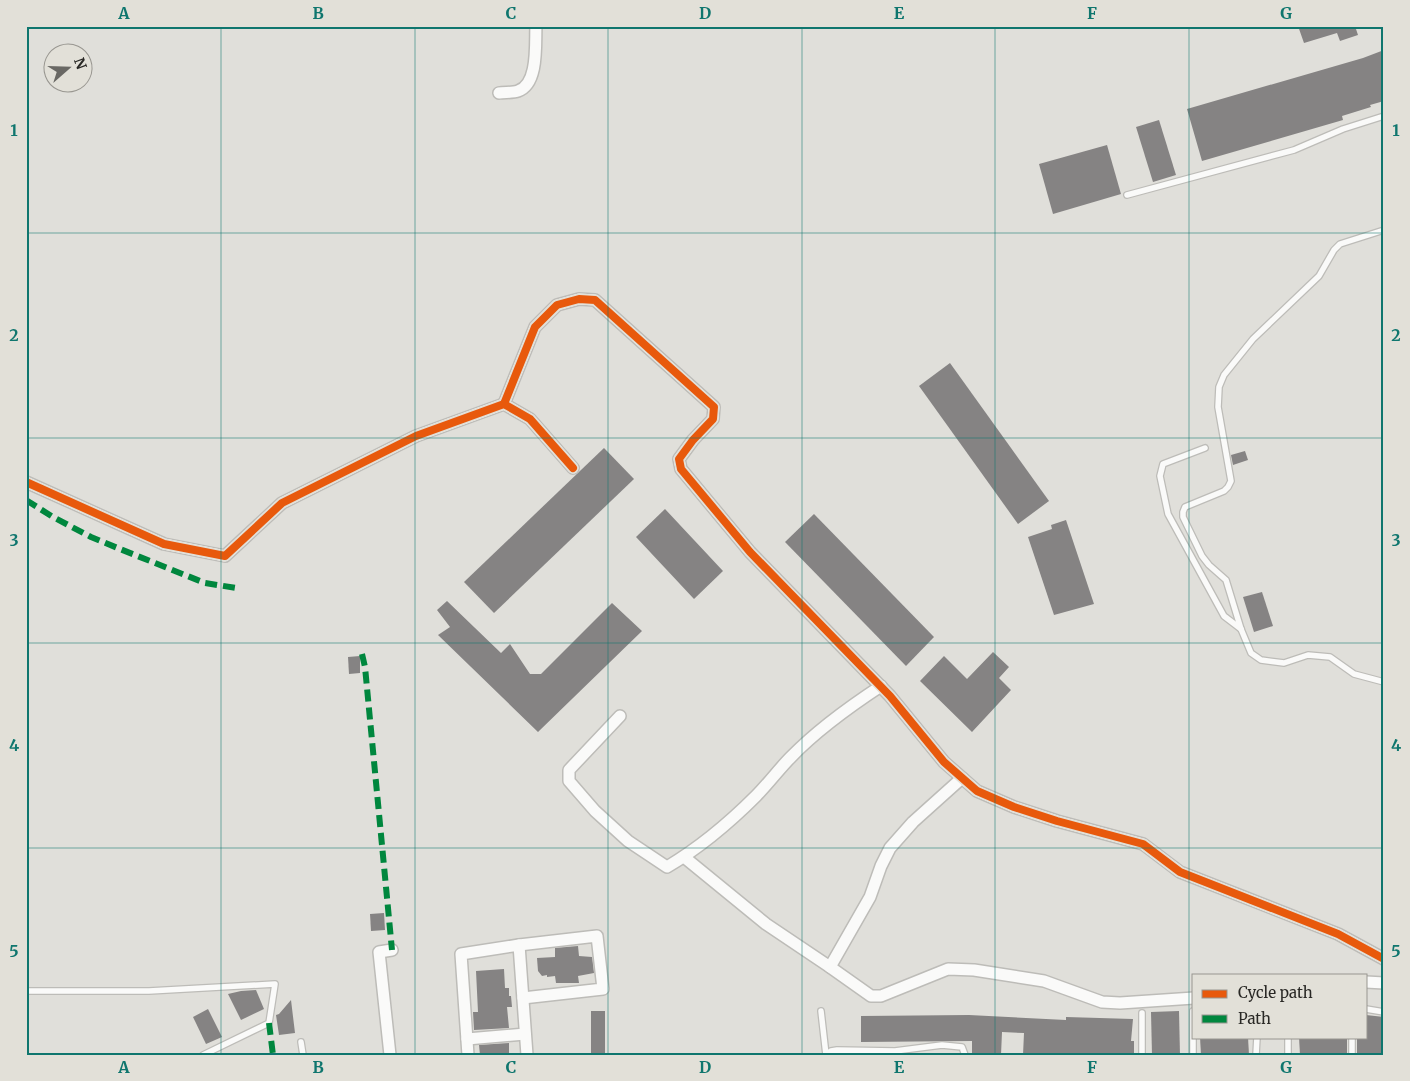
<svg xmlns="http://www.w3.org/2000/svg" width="1410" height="1081" font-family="Merriweather,serif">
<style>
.building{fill:#858383}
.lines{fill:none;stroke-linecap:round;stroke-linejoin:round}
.service-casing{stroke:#bdbcb8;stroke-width:8}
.minor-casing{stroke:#bdbcb8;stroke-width:14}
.service{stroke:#fafaf9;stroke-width:5.5}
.minor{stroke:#fafaf9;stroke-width:11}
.quiet{stroke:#00873e;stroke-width:6;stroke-dasharray:12 6;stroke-linecap:butt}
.cycleway-casing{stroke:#e2e0d8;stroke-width:11}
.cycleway{stroke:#e8590c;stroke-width:8}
.grid{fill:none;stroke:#0f766e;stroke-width:1;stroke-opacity:0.55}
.neatline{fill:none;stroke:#0f766e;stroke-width:2}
.grid-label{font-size:16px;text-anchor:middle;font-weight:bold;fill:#0f766e}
</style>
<rect width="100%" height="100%" fill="#e0dfda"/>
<g class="building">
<polygon points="1298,26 1355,26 1358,35 1340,41 1337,33 1304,43"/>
<polygon points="1384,50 1384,101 1370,105 1371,107 1342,116 1343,120 1202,161 1187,109 1363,58"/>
<polygon points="1159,120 1176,175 1153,182 1136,127"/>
<polygon points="1107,145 1121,194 1053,214 1039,164"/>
<polygon points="950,363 1049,501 1018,524 919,386"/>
<polygon points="604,448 634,479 494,613 464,582"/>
<polygon points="1245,451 1248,460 1233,465 1231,455"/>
<polygon points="665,509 723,571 694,599 636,537"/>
<polygon points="814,514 934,637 906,666 785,542"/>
<polygon points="1066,520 1094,604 1054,615 1028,537 1052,529 1051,525"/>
<polygon points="1262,592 1273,626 1254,632 1243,597"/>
<polygon points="447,601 501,653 510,644 530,674 541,674 612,603 642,631 538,732 438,635 450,627 437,610"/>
<polygon points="993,652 1009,667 999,678 1011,690 972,732 920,681 944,656 967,679"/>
<polygon points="360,656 360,673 349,674 348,657"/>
<polygon points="384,913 385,930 371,931 370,914"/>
<polygon points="578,946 579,956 592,957 594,973 578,976 579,983 556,983 555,976 547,977 547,975 542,976 538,971 537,958 555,957 555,948"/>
<polygon points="504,969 505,988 509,988 509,996 511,996 512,1007 507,1007 509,1028 474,1030 473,1012 478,1012 476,971"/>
<polygon points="256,990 264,1009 241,1020 228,994 241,991"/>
<polygon points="291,1000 295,1033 279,1035 276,1015 279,1014"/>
<polygon points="208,1009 222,1037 206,1044 193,1017"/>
<rect x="591" y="1011" width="14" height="43"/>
<polygon points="1179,1011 1180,1055 1152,1055 1151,1012"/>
<polygon points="969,1015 1066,1020 1066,1017 1133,1019 1131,1041 1134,1041 1134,1055 1023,1055 1024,1033 1002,1032 1001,1055 972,1055 972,1041 861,1042 861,1016"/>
<polygon points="1366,1015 1384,1017 1384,1055 1357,1055 1357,1037 1366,1037"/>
<polygon points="1200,1037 1248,1037 1249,1055 1201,1055"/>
<polygon points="1299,1037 1347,1037 1347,1055 1300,1055"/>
<polygon points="509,1043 509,1055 480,1055 479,1045"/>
</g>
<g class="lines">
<g class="service-casing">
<g id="service">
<polyline points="1127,195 1294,150 1343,129 1384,116"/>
<polyline points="1384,230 1340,244 1334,250 1319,276 1253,339 1224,375 1219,387 1218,407 1231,481 1228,487 1224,491 1185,507 1183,512 1183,517 1202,556 1209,565 1226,580 1241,629 1251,653 1261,660 1284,663 1308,655 1330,657 1354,674 1384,682"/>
<polyline points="1205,448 1163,464 1160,476 1168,514 1224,616 1241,629"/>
<polyline points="26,991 149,991 275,984 269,1023 203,1055"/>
<polyline points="1366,1009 1384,1012"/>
<polyline points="821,1011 826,1055"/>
<polyline points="1193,1011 1193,1055"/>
<polyline points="1288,1037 1288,1055"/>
<polyline points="1352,1037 1352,1055"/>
<polyline points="301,1042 303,1055"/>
<polyline points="826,1055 831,1051 837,1050 895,1051 942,1045 962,1047 965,1055"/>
<polyline points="1142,1055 1142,1013"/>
<polyline points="1256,1055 1257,1037"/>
</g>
</g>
<g class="minor-casing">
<g id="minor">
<path d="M499 93C504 92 513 93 518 91 539 84 535 43 536 26"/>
<polyline points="504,404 535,327 557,305 579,299 595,300 714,407 713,419 693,440 679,459 681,469 750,552 890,696 944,762 977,791 1014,807 1057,821 1143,844 1180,872 1338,934 1384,959"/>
<polyline points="26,482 164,544 225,556 282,503 416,436 504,404 530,419 573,468"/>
<path d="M620 716 569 770V781L595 811 628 841 667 867C699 848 729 823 756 796 768 784 779 769 791 757 818 729 849 707 881 686"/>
<polyline points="684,857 766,924 830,967 871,996 881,996 948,969 974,970 1044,981 1102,1002 1120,1003 1194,998"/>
<polyline points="519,945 597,936 603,989 523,998"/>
<polyline points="830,967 870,897 881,866 890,848 913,822 962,778"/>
<polyline points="1366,982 1384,983"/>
<polyline points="467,1039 525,1034"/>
<polyline points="390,1055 379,952 392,950"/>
<polyline points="468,1055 461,954 519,945 527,1055"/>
</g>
</g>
<use href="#service" class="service"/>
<use href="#minor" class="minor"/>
<g class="quiet">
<polyline points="26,500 53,517 91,537 120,549 205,583 236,588"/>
<polyline points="362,654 365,667 392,950"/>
<polyline points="269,1023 273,1055"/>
</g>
<g class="cycleway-casing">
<g id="cycleway">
<polyline points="504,404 535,327 557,305 579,299 595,300 714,407 713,419 693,440 679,459 681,469 750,552 890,696 944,762 977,791 1014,807 1057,821 1143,844 1180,872 1338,934 1384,959"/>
<polyline points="26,482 164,544 225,556 282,503 416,436 504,404 530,419 573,468"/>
</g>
</g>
<use href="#cycleway" class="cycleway"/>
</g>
<path class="grid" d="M221 26V1055M415 26V1055M608 26V1055M802 26V1055M995 26V1055M1189 26V1055M26 233H1384M26 438H1384M26 643H1384M26 848H1384"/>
<rect width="1410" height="1081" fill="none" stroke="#e2e0d8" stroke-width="55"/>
<rect x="1192" y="974" width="175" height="65" fill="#e2e0d8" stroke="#989690"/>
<rect x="1202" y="990" width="25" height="8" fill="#e8590c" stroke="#989690"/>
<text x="1238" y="998" font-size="15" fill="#292825">Cycle path</text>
<rect x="1202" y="1015" width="25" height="8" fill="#00873e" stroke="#989690"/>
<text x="1238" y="1024" font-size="15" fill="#292825">Path</text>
<g transform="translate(68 68) rotate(70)"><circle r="24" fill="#e2e0d8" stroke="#989690"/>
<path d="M0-4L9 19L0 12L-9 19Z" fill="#696864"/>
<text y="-8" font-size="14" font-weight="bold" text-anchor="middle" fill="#292825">N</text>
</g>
<rect x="28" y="28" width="1354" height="1026" class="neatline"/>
<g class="grid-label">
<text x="124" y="19">A</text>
<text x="318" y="19">B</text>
<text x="511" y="19">C</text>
<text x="705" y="19">D</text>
<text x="899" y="19">E</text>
<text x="1092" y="19">F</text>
<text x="1286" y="19">G</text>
<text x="14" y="136">1</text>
<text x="1396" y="136">1</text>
<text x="14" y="341">2</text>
<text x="1396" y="341">2</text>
<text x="14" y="546">3</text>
<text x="1396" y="546">3</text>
<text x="14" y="751">4</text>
<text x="1396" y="751">4</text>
<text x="14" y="957">5</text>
<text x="1396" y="957">5</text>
<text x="124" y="1073">A</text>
<text x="318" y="1073">B</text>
<text x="511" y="1073">C</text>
<text x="705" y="1073">D</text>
<text x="899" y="1073">E</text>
<text x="1092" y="1073">F</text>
<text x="1286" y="1073">G</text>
</g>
</svg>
